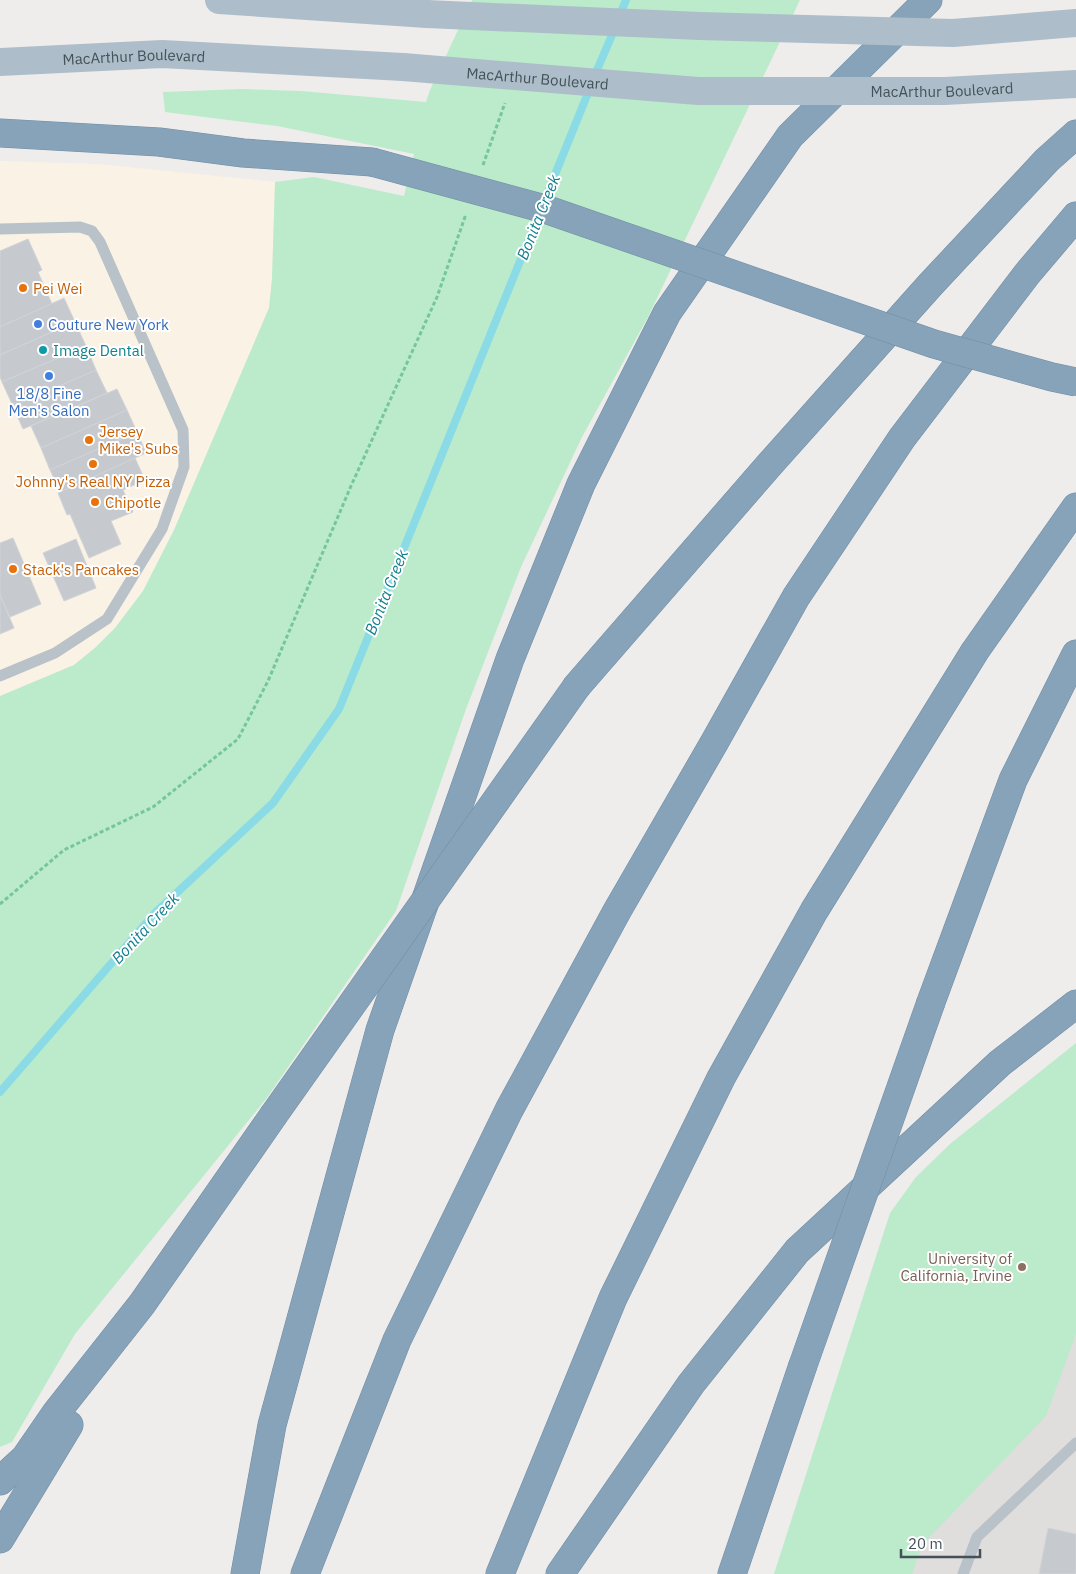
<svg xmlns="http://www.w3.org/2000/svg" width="1076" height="1574" font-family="'IBM Plex Sans',sans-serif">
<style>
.commercial{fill:#faf2e5}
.education{fill:#e0dddd}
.green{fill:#bbebca}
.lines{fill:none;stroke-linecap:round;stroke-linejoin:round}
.stream{stroke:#8bdbe6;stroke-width:8}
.building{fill:#c6cacf;stroke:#d0d3d7}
.highway-casing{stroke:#718ea4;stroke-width:29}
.path{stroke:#76c798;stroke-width:3;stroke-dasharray:4 2.5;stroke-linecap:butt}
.lane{stroke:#b8c2c8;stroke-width:11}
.primary{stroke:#adbeca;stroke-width:28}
.highway{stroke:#86a3b9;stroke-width:28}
.highway-bridge-casing{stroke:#718ea4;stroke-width:29;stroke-linecap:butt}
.primary-bridge{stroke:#adbeca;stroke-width:28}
.highway-bridge{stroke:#86a3b9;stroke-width:28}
.food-dot{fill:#e8710a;stroke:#fff;stroke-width:2}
.shop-dot{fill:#3f7fe0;stroke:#fff;stroke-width:2}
.culture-dot{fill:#0f9aa8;stroke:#fff;stroke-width:2}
.education-dot{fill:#8d6e63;stroke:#fff;stroke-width:2}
.labels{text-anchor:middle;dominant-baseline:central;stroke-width:4;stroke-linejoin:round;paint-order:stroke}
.street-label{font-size:15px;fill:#455158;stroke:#fff}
.food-label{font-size:15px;fill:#c56008;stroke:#fff;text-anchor:start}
.shop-label{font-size:15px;fill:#366cbe;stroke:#fff;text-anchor:start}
.culture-label{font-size:15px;fill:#0d838f;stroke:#fff;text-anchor:start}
.education-label{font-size:15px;fill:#785e54;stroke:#fff;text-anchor:end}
.water-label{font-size:16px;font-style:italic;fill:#14808f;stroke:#fff}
</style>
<rect width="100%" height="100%" fill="#efecec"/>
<polygon class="commercial" points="0,161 98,164 275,182 272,279 269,308 174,530 143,591 115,628 96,647 74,665 0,696"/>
<polygon class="education" points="1076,1115 1076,1574 795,1574"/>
<g class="green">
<polygon points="472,0 800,0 648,317 582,437 521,567 466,709 396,911 266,1099 75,1334 12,1442 0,1447 0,696 74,665 96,647 115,628 143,591 174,530 269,308 272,279 275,182 314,177 404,196 414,154 277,126 165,112 163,92 242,89 301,91 426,102 430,90"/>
<polygon points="1076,1043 1076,1334 1046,1416 922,1545 912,1574 774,1574 890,1213 916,1177 950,1144"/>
</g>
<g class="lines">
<g class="stream">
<polyline points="619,17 626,0"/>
<polyline points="594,77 615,28"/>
<polyline points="0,1092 154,914 273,803 339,709 590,88"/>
</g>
</g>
<g class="building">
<polygon points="28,239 42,270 38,272 52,304 0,327 0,251"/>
<polygon points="64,298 75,322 0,355 0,327"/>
<polygon points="75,322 86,346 2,382 0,377 0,355"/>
<polygon points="86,346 96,370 13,406 2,382"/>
<polygon points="96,370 107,393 23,429 13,406"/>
<polygon points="117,389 127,410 41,448 31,426"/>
<polygon points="127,410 137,432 50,470 41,448"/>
<polygon points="137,432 146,453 61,492 50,470"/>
<polygon points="135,458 145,480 123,490 133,512 111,521 121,544 89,558 70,514 67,515 58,493"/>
<polygon points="13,538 41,604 10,617 0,595 0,543"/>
<polygon points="76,539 96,588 64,601 43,553"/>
<polygon points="0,595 14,628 0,634"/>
<polygon points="1048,1528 1076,1534 1076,1574 1039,1574"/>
</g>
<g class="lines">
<g class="highway-casing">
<g id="highway">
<polyline points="0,133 159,142 243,153 372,162"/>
<polyline points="577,686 770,464 931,284 1047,160 1076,134"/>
<polyline points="931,1002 1013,780 1076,654"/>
<polyline points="0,1481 25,1458 56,1413 142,1304 273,1116"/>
<polyline points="0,1539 69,1425"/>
<polyline points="245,1574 272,1425 380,1030 510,659 581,484 667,313 790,136 928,0"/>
<polyline points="305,1574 397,1340 509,1110 617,911 714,743 796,597 902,438 1027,274 1076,216"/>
<polyline points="500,1574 613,1298 721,1078 814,911 975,651 1076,507"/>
<polyline points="560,1574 691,1384 797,1251 1000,1063 1076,1004"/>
<polyline points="732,1574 802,1368"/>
</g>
</g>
<g class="path">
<polyline points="483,165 505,103"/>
<polyline points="0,904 64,850 153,807 238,739 268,681 351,486 437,297 466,214"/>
</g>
<g class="lane">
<polyline points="0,229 80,227 92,231 100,242 183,430 184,467 162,529 107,619 55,653 0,676"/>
<polyline points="963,1574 977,1537 1076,1443"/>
</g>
<g class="primary">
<polyline points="219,0 427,14"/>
<path id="s1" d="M0 62 162 54 403 67"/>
</g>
<use href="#highway" class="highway"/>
<g class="highway-bridge-casing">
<g id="highway-bridge">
<polyline points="372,162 545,209 934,344 1052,377 1076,382"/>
<polyline points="273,1116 577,686"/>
<polyline points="802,1368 931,1002"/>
</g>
</g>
<g class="primary-bridge">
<polyline points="427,14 700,26 953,33 1076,23"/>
<path id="s2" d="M403 67 698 91H945L1076 84"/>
</g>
<use href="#highway-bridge" class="highway-bridge"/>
</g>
<g class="food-dot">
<circle cx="23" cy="288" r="5"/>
<circle cx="89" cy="440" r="5"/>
<circle cx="93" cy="464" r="5"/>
<circle cx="95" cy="502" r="5"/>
<circle cx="13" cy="569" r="5"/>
</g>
<g class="shop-dot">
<circle cx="38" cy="324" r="5"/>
<circle cx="49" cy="376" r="5"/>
</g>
<circle class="culture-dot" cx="43" cy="350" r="5"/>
<circle class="education-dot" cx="1022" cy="1267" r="5"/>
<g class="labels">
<g class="street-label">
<text stroke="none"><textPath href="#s1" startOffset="134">MacArthur Boulevard</textPath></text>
<text stroke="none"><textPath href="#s2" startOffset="135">MacArthur Boulevard</textPath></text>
<text stroke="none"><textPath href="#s2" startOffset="540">MacArthur Boulevard</textPath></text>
</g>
<g class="food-label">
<text x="33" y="288">Pei Wei</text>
<text x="99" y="431">Jersey<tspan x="99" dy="17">Mike's Subs</tspan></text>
<text x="93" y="481" text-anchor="middle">Johnny's Real NY Pizza</text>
<text x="105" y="502">Chipotle</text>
<text x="23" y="569">Stack's Pancakes</text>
</g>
<g class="shop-label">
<text x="48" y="324">Couture New York</text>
<text x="49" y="393" text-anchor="middle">18/8 Fine<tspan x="49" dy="17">Men's Salon</tspan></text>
</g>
<g class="culture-label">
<text x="53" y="350">Image Dental</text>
</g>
<g class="education-label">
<text x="1012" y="1258">University of<tspan x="1012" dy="17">California, Irvine</tspan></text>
</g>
<g class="water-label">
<text transform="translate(538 217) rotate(-68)">Bonita Creek</text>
<text transform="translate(386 592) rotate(-68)">Bonita Creek</text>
<text transform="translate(145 928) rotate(-47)">Bonita Creek</text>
</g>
</g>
<path d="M901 1549v8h79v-8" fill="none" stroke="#455158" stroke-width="2.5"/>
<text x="908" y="1549" font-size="15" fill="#455158" stroke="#ffffff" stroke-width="4" paint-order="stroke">20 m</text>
</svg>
